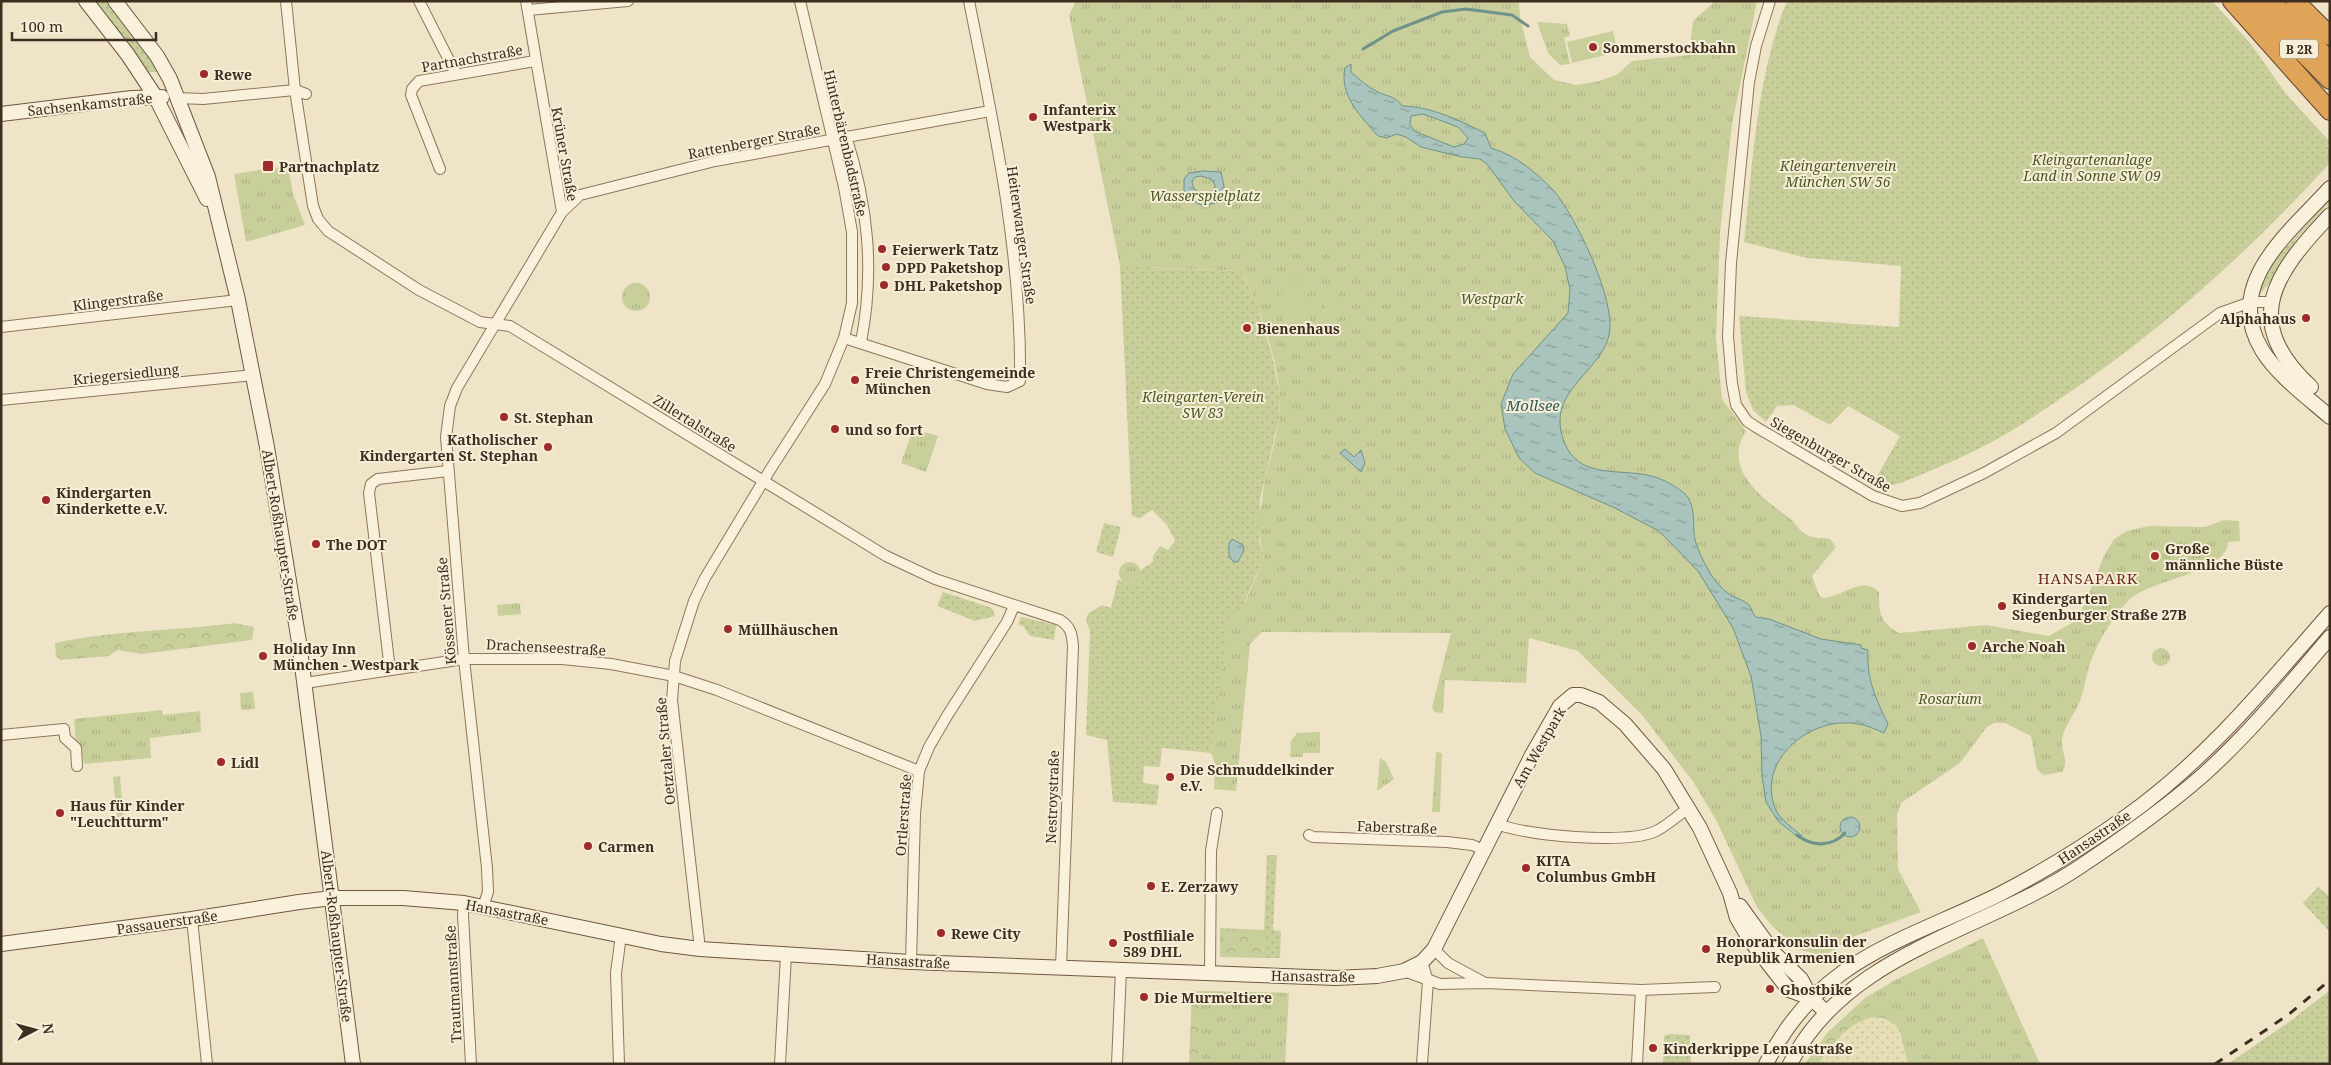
<svg xmlns="http://www.w3.org/2000/svg" width="2331" height="1065" font-family="'Noto Serif',serif">
<style>
.farmland{fill:url(#farmland-dots)}
.grass{fill:url(#grass-dots)}
.forest{fill:url(#forest-crowns)}
.park{fill:url(#park-tufts)}
.pitch{fill:#c9cf9b}
.water{fill:url(#water-ripples);stroke:#6f938a;fill-rule:evenodd}
.lines{fill:none;stroke-linecap:round;stroke-linejoin:round}
.stream{stroke:#6f938a;stroke-width:3}
.street-casing{stroke:#8d765c;stroke-width:12}
.secondary-casing{stroke:#6f573f;stroke-width:16}
.highway-casing{stroke:#5b4430;stroke-width:20}
.street{stroke:#faf1dc;stroke-width:10}
.secondary{stroke:#faf1dc;stroke-width:14}
.highway{stroke:#e0a458;stroke-width:18}
.rail{stroke:#3d2e20;stroke-width:3;stroke-dasharray:9 9;stroke-linecap:butt}
.poi-dot{fill:#9e2a2b;stroke:#f7eed8;stroke-width:2}
.labels{text-anchor:middle;dominant-baseline:central;stroke-width:4;stroke-linejoin:round;paint-order:stroke}
.shield{fill:#f7eed8;stroke:#756857;stroke-width:1}
.shield-label{font-size:12px;font-weight:bold;fill:#3d2e20}
.poi-label{font-size:14px;font-weight:bold;fill:#3d2e20;stroke:#f7eed8;text-anchor:start}
.street-label{font-size:14px;fill:#3d2e20;stroke:#f7eed8}
.park-label{font-size:14px;font-style:italic;fill:#4d5a26;stroke:#f7eed8}
.water-label{font-size:15px;font-style:italic;fill:#2f5d5a;stroke:#f7eed8}
.neighbourhood-label{font-size:15px;letter-spacing:1px;fill:#6b2e1e;stroke:#f7eed8}
</style>
<defs>
<pattern id="farmland-dots" width="8" height="8" patternUnits="userSpaceOnUse" patternTransform="scale(1.25)"><rect width="8" height="8" fill="#e6deb5"/><path d="M2 2h.1M6 6h.1" fill="none" stroke="#c6bf9b" stroke-width="1.8" stroke-linecap="round"/></pattern>
<pattern id="grass-dots" width="8" height="8" patternUnits="userSpaceOnUse" patternTransform="scale(1.25)"><rect width="8" height="8" fill="#c9cf9b"/><path d="M2 2h.1M6 6h.1" fill="none" stroke="#aeb285" stroke-width="1.8" stroke-linecap="round"/></pattern>
<pattern id="forest-crowns" width="20" height="18" patternUnits="userSpaceOnUse" patternTransform="scale(1.25)"><rect width="20" height="18" fill="#c9cf9b"/><path d="M2 6a3 3 0 1 1 6 0M12 15a3 3 0 1 1 6 0" fill="none" stroke="#aeb285"/></pattern>
<pattern id="park-tufts" width="24" height="20" patternUnits="userSpaceOnUse" patternTransform="scale(1.25)"><rect width="24" height="20" fill="#c9cf9b"/><path d="M3 7l-1-3M5 7V3M7 7l1-3M15 17l-1-3M17 17v-4M19 17l1-3" fill="none" stroke="#aeb285"/></pattern>
<pattern id="water-ripples" width="26" height="14" patternUnits="userSpaceOnUse" patternTransform="scale(1.25)"><rect width="26" height="14" fill="#a9c4bc"/><path d="M2 4q2-2 4 0t4 0M15 11q2-2 4 0t4 0" fill="none" stroke="#8ba098"/></pattern>
</defs>
<rect width="100%" height="100%" fill="#f0e4c8"/>
<polygon class="farmland" points="1870,1013 1886,1015 1900,1027 1908,1064 1819,1064 1827,1049 1844,1028"/>
<g class="grass">
<polygon points="94,1 109,1 161,72 148,72"/>
<path d="M1787 1H2212L2251 44 2286 94 2330 142 2327 146 2330 149V163C2250 250 2165 328 2067 394 2037 415 2006 436 1974 451 1950 463 1925 473 1901 483L1888 486 1872 485 1900 436 1848 406 1830 425 1793 405 1777 406 1766 422 1753 410 1746 392 1739 316 1899 327 1901 266 1807 258 1744 242C1753 162 1756 77 1787 1Z"/>
<polygon points="2330,199 2330,202 2297,238 2273,279 2260,294 2258,293 2272,263"/>
<path d="M1134 265 1158 268 1242 271 1257 305 1272 355 1280 396 1279 418 1260 500 1259 539 1264 558 1247 596 1220 686 1211 753 1162 748 1160 767 1144 766 1143 783 1159 785 1157 805 1113 802 1107 740 1086 735 1090 631 1086 621 1088 614 1102 605 1111 608 1118 579C1131 589 1139 583 1142 569L1153 562V556L1160 546 1168 550 1175 541 1167 525 1152 510 1140 518 1132 516 1120 266Z"/>
<polygon points="1104,523 1121,527 1113,557 1096,552"/>
<polygon points="943,592 992,608 995,616 975,621 937,606"/>
<polygon points="1021,617 1056,625 1054,640 1030,636 1023,626 1018,624"/>
<polygon points="1267,855 1277,855 1273,930 1281,931 1280,958 1263,958"/>
<polygon points="2318,887 2330,897 2330,932 2303,903"/>
<polygon points="2330,990 2330,1064 2228,1064 2293,1019"/>
<polygon points="1670,1034 1690,1035 1691,1064 1663,1063 1664,1036"/>
</g>
<g class="forest">
<path d="M235 623 254 627 252 640 142 654 118 650 109 656 61 660 56 656 55 643C114 630 175 631 235 623Z"/>
<polygon points="1220,928 1265,930 1263,958 1220,957"/>
<polygon points="1192,991 1289,993 1285,1064 1189,1064"/>
<path d="M1865 998 1921 1011 1908 1064 1899 1027C1894 1024 1888 1019 1882 1018 1858 1012 1829 1045 1819 1064H1805L1827 1033Z"/>
</g>
<g class="park">
<path d="M1076 1H1519L1520 17 1530 57 1554 80 1576 85 1600 81 1618 74 1632 61 1689 55 1693 21 1715 1H1757L1732 125 1720 233 1716 337 1722 399 1746 431C1722 469 1761 497 1788 517 1796 522 1798 531 1807 535 1815 539 1822 537 1830 539L1836 547 1812 576 1819 595 1823 598C1843 597 1862 575 1879 592 1879 613 1880 623 1899 633L1986 625 2049 636 2075 621 2084 605 2104 556 2114 539 2127 531 2149 526 2205 527 2224 520 2239 521 2240 541 2228 542C2227 573 2148 580 2129 600 2113 617 2099 639 2091 661 2086 674 2085 688 2080 701 2075 714 2064 726 2062 739 2060 752 2070 760 2062 772L2043 775 2037 769 2031 736 2005 723H1994L1986 728 1960 763 1901 803 1897 815 1898 869 1921 912 1855 936 1823 957 1817 954 1800 950 1772 926 1757 907 1717 822 1694 783 1643 716 1578 651 1529 638 1526 683 1445 680 1443 713 1434 712 1432 707 1451 633 1262 632 1250 644 1236 791 1214 789 1215 764 1211 753 1229 614 1244 605 1264 558 1256 519C1262 512 1263 489 1265 479 1270 459 1276 439 1279 418 1285 377 1260 308 1242 271L1120 266 1069 15Z"/>
<polygon points="1537,22 1567,24 1570,36 1564,38 1570,64 1560,65 1548,53"/>
<polygon points="288,166 293,194 305,225 246,242 234,174"/>
<circle cx="636" cy="297" r="14"/>
<polygon points="913,429 938,436 926,472 901,463"/>
<circle cx="1130" cy="573" r="11"/>
<polygon points="520,603 521,614 498,616 497,605"/>
<circle cx="2161" cy="657" r="9"/>
<polygon points="253,692 255,709 241,710 240,693"/>
<polygon points="162,710 163,715 200,711 201,732 150,738 151,758 84,764 81,746 76,744 74,719"/>
<polygon points="1320,732 1320,753 1303,753 1303,757 1290,757 1291,741 1297,733"/>
<polygon points="1436,752 1442,753 1440,812 1432,812"/>
<polygon points="1380,758 1386,762 1394,779 1377,791"/>
<polygon points="120,776 124,826 118,827 113,777"/>
<path d="M1983 938 2040 1064H1908C1903 1043 1902 1017 1876 1014L1865 998 1895 980Z"/>
<polygon points="1202,991 1286,993 1282,1064 1200,1064"/>
</g>
<g class="pitch">
<polygon points="1613,31 1618,52 1572,63 1567,42"/>
<polygon points="1307,280 1310,329 1283,331 1280,281"/>
<polygon points="1338,291 1340,319 1326,320 1324,293"/>
</g>
<g class="water">
<path d="M1351 64V72C1360 80 1368 87 1378 92 1388 97 1396 96 1402 106 1433 107 1458 120 1485 133L1491 148C1515 155 1536 172 1553 190 1575 215 1617 301 1609 335 1600 374 1543 392 1565 444 1579 476 1613 470 1641 474 1657 476 1672 483 1685 494 1697 506 1692 528 1695 540 1701 559 1713 583 1729 594 1735 598 1744 600 1749 605 1752 608 1752 614 1756 617L1769 619 1821 639 1861 645V648L1868 650C1866 678 1876 699 1888 724L1884 733C1871 727 1858 722 1843 723 1802 724 1758 764 1775 808 1779 819 1793 828 1802 836L1799 838 1778 821 1766 802 1762 777 1761 736 1751 676 1733 628 1698 571 1659 531 1613 507 1535 473 1519 458 1505 429 1501 404 1513 374 1568 313 1570 289 1565 267 1553 241 1514 201 1487 164 1480 159 1462 157 1421 147 1406 137 1396 134 1387 138 1378 136C1361 117 1339 95 1345 68ZM1423 114 1458 127 1468 138 1464 144 1454 147 1414 131 1410 124 1411 116Z"/>
<path d="M1203 171 1221 172 1224 186 1222 201 1203 206 1193 201 1184 191V179L1189 173ZM1201 176 1211 179 1215 185 1214 192C1203 196 1193 193 1192 181L1195 177Z"/>
<polygon points="1345,449 1354,457 1361,450 1365,463 1361,472 1340,453"/>
<polygon points="1232,539 1243,545 1244,550 1238,562 1234,562 1229,557 1229,543"/>
<circle cx="1850" cy="827" r="10"/>
</g>
<g class="lines">
<g class="stream">
<polyline points="1363,49 1393,31 1442,12 1466,9 1512,15 1528,26"/>
<path d="M1797 835C1812 847 1832 847 1845 833"/>
</g>
<g class="street-casing">
<g id="street">
<path d="M286 1 295 90 313 206 318 219 328 231 419 290 480 322 510 326 886 556 935 579 1060 620C1071 627 1072 634 1073 646L1061 968"/>
<polyline points="419,1 456,74"/>
<polyline points="1770,1 1756,46 1749,82 1731,263 1728,337 1732,383 1736,405 1747,421 1756,427 1873,496 1902,506 1920,503 1984,473 2056,433 2220,313 2251,302 2271,302"/>
<polyline points="528,10 628,1"/>
<polyline points="178,98 203,99 295,90 306,94"/>
<path d="M846 136C868 205 875 271 861 342"/>
<polyline points="440,169 411,95 412,89 419,81 535,61"/>
<polyline points="562,212 580,195 715,161 990,111"/>
<polyline points="1,327 238,300"/>
<path d="M844 338 987 384 1007 387 1020 381C1022 254 994 126 969 1"/>
<polyline points="1,400 254,375"/>
<polyline points="390,670 369,493 371,484 378,479 448,471"/>
<polyline points="305,683 464,659 562,659 611,664 674,676 717,690 919,771"/>
<polyline points="1,735 64,729 65,738 76,748 77,766"/>
<path d="M1497 824C1527 836 1624 844 1654 832 1666 827 1678 815 1689 808"/>
<polyline points="1309,835 1313,837 1447,842 1472,845 1484,850"/>
<polyline points="464,903 463,915 471,1064"/>
<polyline points="483,907 488,892 487,868 464,659 446,437 450,406 457,388 562,212 526,1"/>
<polyline points="192,919 207,1064"/>
<polyline points="700,949 672,700 675,661 694,601 705,578 770,470 825,384 844,338 852,303 852,232 844,187 800,1"/>
<polyline points="1434,949 1448,963 1485,983"/>
<polyline points="911,962 915,814 919,771 929,747 947,716 1007,622 1014,606"/>
<polyline points="1422,962 1428,981 1422,1064"/>
<polyline points="1404,971 1440,984 1485,983 1641,990 1715,987"/>
<polyline points="1210,973 1211,851 1217,813"/>
<polyline points="619,1064 616,973 621,935"/>
<polyline points="780,1064 786,955"/>
<polyline points="1117,1064 1121,970"/>
<polyline points="1637,1064 1641,990"/>
</g>
</g>
<g class="secondary-casing">
<g id="secondary">
<polyline points="86,1 128,55 155,96 207,199"/>
<polyline points="115,1 157,56 170,79 208,177 238,300 267,447 299,642 353,1064"/>
<polyline points="1,114 132,98 162,97"/>
<path d="M2330 188C2290 232 2222 284 2262 350 2278 376 2307 397 2330 417"/>
<path d="M2311 387C2240 321 2274 274 2330 215"/>
<polyline points="1740,906 1774,953 1801,979 1811,998"/>
<polyline points="1,944 192,919 299,902 332,898 403,898 464,903 661,944 700,949 911,962 1336,978 1377,976 1404,971 1422,962 1434,949 1532,755 1560,706 1573,695 1581,695 1599,702 1625,724 1664,769 1700,828 1730,893 1737,918 1750,940 1789,990 1811,998 1826,1012"/>
<path d="M1766 1064C1818 959 1902 942 1998 895 2043 872 2086 845 2127 816 2206 760 2267 685 2330 613"/>
<path d="M1790 1064C1847 951 1984 932 2081 866 2123 838 2164 809 2202 776 2249 734 2290 684 2330 637"/>
</g>
</g>
<g class="highway-casing">
<g id="highway">
<polyline points="2232,1 2330,111"/>
<polyline points="2252,1 2330,80"/>
<polyline points="2271,1 2330,61"/>
<polyline points="2295,1 2330,36"/>
</g>
</g>
<use href="#street" class="street"/>
<use href="#secondary" class="secondary"/>
<use href="#highway" class="highway"/>
<polyline class="rail" points="2215,1064 2288,1015 2330,980"/>
</g>
<g class="poi-dot">
<circle cx="1593" cy="47" r="5"/>
<circle cx="204" cy="74" r="5"/>
<circle cx="1033" cy="117" r="5"/>
<rect x="262" y="160" width="12" height="12" rx="2.5"/>
<circle cx="882" cy="249" r="5"/>
<circle cx="886" cy="267" r="5"/>
<circle cx="884" cy="285" r="5"/>
<circle cx="2306" cy="318" r="5"/>
<circle cx="1247" cy="328" r="5"/>
<circle cx="855" cy="380" r="5"/>
<circle cx="504" cy="417" r="5"/>
<circle cx="835" cy="429" r="5"/>
<circle cx="548" cy="447" r="5"/>
<circle cx="46" cy="500" r="5"/>
<circle cx="316" cy="544" r="5"/>
<circle cx="2155" cy="556" r="5"/>
<circle cx="2002" cy="606" r="5"/>
<circle cx="728" cy="629" r="5"/>
<circle cx="1972" cy="646" r="5"/>
<circle cx="263" cy="656" r="5"/>
<circle cx="221" cy="762" r="5"/>
<circle cx="1170" cy="777" r="5"/>
<circle cx="60" cy="813" r="5"/>
<circle cx="588" cy="846" r="5"/>
<circle cx="1526" cy="868" r="5"/>
<circle cx="1151" cy="886" r="5"/>
<circle cx="941" cy="933" r="5"/>
<circle cx="1113" cy="943" r="5"/>
<circle cx="1706" cy="949" r="5"/>
<circle cx="1770" cy="989" r="5"/>
<circle cx="1144" cy="997" r="5"/>
<circle cx="1653" cy="1048" r="5"/>
</g>
<g class="labels">
<rect class="shield" x="2280" y="39.5" width="38" height="19" rx="4"/>
<g class="shield-label">
<text x="2299" y="49">B 2R</text>
</g>
<g class="poi-label">
<text x="1603" y="47">Sommerstockbahn</text>
<text x="214" y="74">Rewe</text>
<text x="1043" y="109">Infanterix<tspan x="1043" dy="16">Westpark</tspan></text>
<text x="279" y="166">Partnachplatz</text>
<text x="892" y="249">Feierwerk Tatz</text>
<text x="896" y="267">DPD Paketshop</text>
<text x="894" y="285">DHL Paketshop</text>
<text x="2296" y="318" text-anchor="end">Alphahaus</text>
<text x="1257" y="328">Bienenhaus</text>
<text x="865" y="372">Freie Christengemeinde<tspan x="865" dy="16">München</tspan></text>
<text x="514" y="417">St. Stephan</text>
<text x="845" y="429">und so fort</text>
<text x="538" y="439" text-anchor="end">Katholischer<tspan x="538" dy="16">Kindergarten St. Stephan</tspan></text>
<text x="56" y="492">Kindergarten<tspan x="56" dy="16">Kinderkette e.V.</tspan></text>
<text x="326" y="544">The DOT</text>
<text x="2165" y="548">Große<tspan x="2165" dy="16">männliche Büste</tspan></text>
<text x="2012" y="598">Kindergarten<tspan x="2012" dy="16">Siegenburger Straße 27B</tspan></text>
<text x="738" y="629">Müllhäuschen</text>
<text x="1982" y="646">Arche Noah</text>
<text x="273" y="648">Holiday Inn<tspan x="273" dy="16">München - Westpark</tspan></text>
<text x="231" y="762">Lidl</text>
<text x="1180" y="769">Die Schmuddelkinder<tspan x="1180" dy="16">e.V.</tspan></text>
<text x="70" y="805">Haus für Kinder<tspan x="70" dy="16">"Leuchtturm"</tspan></text>
<text x="598" y="846">Carmen</text>
<text x="1536" y="860">KITA<tspan x="1536" dy="16">Columbus GmbH</tspan></text>
<text x="1161" y="886">E. Zerzawy</text>
<text x="951" y="933">Rewe City</text>
<text x="1123" y="935">Postfiliale<tspan x="1123" dy="16">589 DHL</tspan></text>
<text x="1716" y="941">Honorarkonsulin der<tspan x="1716" dy="16">Republik Armenien</tspan></text>
<text x="1780" y="989">Ghostbike</text>
<text x="1154" y="997">Die Murmeltiere</text>
<text x="1663" y="1048">Kinderkrippe Lenaustraße</text>
</g>
<g class="street-label">
<text transform="translate(472 58) rotate(-10)">Partnachstraße</text>
<text transform="translate(90 104) rotate(-6)">Sachsenkamstraße</text>
<text transform="translate(754 141) rotate(-11)">Rattenberger Straße</text>
<text transform="translate(846 143) rotate(77)">Hinterbärenbadstraße</text>
<text transform="translate(565 154) rotate(80)">Krüner Straße</text>
<text transform="translate(1022 235) rotate(82)">Heiterwanger Straße</text>
<text transform="translate(118 300) rotate(-7)">Klingerstraße</text>
<text transform="translate(126 374) rotate(-6)">Kriegersiedlung</text>
<text transform="translate(695 423) rotate(32)">Zillertalstraße</text>
<text transform="translate(1831 454) rotate(30)">Siegenburger Straße</text>
<text transform="translate(281 535) rotate(81)">Albert-Roßhaupter-Straße</text>
<text transform="translate(446 611) rotate(-95)">Kössener Straße</text>
<text transform="translate(546 647) rotate(3)">Drachenseestraße</text>
<text transform="translate(1539 747) rotate(-60)">Am Westpark</text>
<text transform="translate(665 751) rotate(-95)">Oetztaler Straße</text>
<text transform="translate(1052 797) rotate(-88)">Nestroystraße</text>
<text transform="translate(903 815) rotate(-86)">Ortlerstraße</text>
<text transform="translate(1397 827) rotate(2)">Faberstraße</text>
<text transform="translate(2094 837) rotate(-34)">Hansastraße</text>
<text transform="translate(507 912) rotate(11)">Hansastraße</text>
<text transform="translate(167 922) rotate(-8)">Passauerstraße</text>
<text transform="translate(337 936) rotate(83)">Albert-Roßhaupter-Straße</text>
<text transform="translate(908 961) rotate(3)">Hansastraße</text>
<text transform="translate(1313 976) rotate(1)">Hansastraße</text>
<text transform="translate(453 984) rotate(-93)">Trautmannstraße</text>
</g>
<g class="park-label">
<text x="2092" y="159">Kleingartenanlage<tspan x="2092" dy="16">Land in Sonne SW 09</tspan></text>
<text x="1838" y="165">Kleingartenverein<tspan x="1838" dy="16">München SW 56</tspan></text>
<text x="1205" y="195">Wasserspielplatz</text>
<text x="1492" y="298">Westpark</text>
<text x="1203" y="396">Kleingarten-Verein<tspan x="1203" dy="16">SW 83</tspan></text>
<text x="1950" y="698">Rosarium</text>
</g>
<g class="water-label">
<text x="1533" y="405">Mollsee</text>
</g>
<g class="neighbourhood-label">
<text x="2088" y="578">HANSAPARK</text>
</g>
</g>
<rect width="2331" height="1065" fill="none" stroke="#3d2e20" stroke-width="5"/>
<g transform="translate(35 1030) rotate(84)" stroke="#f7eed8" stroke-width="4" paint-order="stroke">
<path d="M0-4L9 19L0 12L-9 19Z" fill="#3d2e20"/>
<text y="-8" font-size="14" font-weight="bold" text-anchor="middle" fill="#3d2e20">N</text>
</g>
<path d="M12 32v8h144v-8" fill="none" stroke="#3d2e20" stroke-width="2.5"/>
<text x="20" y="32" font-size="15" fill="#3d2e20" stroke="#f7eed8" stroke-width="4" paint-order="stroke">100 m</text>
</svg>
